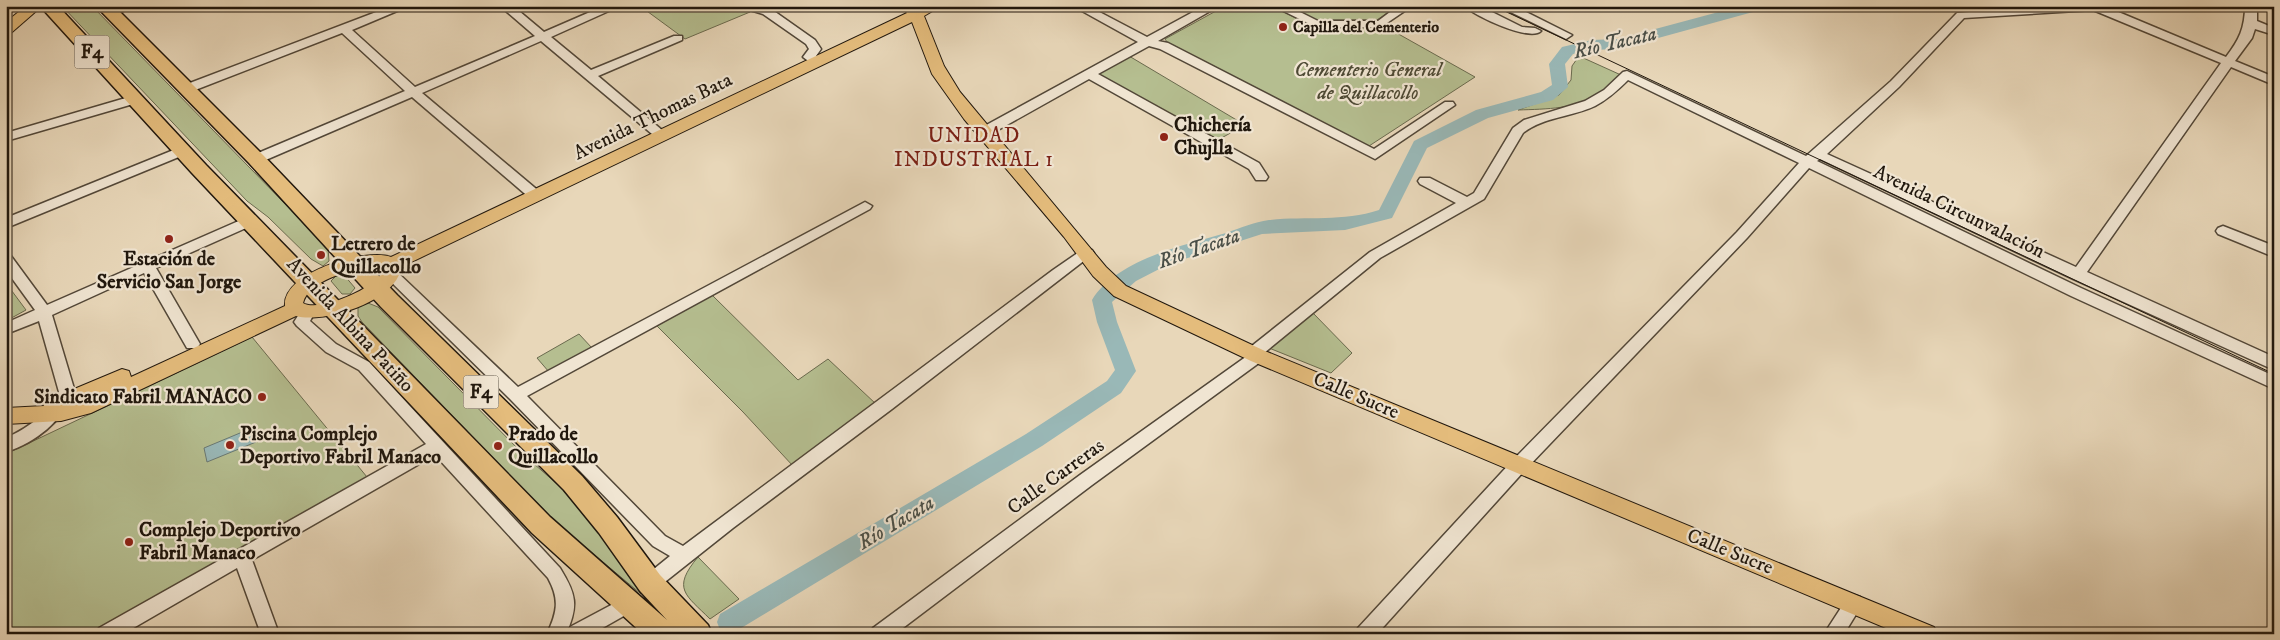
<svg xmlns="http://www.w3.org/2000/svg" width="2280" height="640" font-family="'IM FELL DW Pica',serif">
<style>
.green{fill:#b5be90;stroke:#6a6a4e}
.water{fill:#99b8b7;stroke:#697873}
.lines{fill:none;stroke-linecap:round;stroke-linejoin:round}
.river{fill:#99b8b7;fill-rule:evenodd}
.minor-casing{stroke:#524738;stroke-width:3}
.major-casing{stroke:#20170d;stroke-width:2}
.highway-casing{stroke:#20170d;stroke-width:3}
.minor{fill:#f0e5d2;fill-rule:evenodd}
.major{fill:#e4bc7c;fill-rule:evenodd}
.highway{fill:#e4bc7c;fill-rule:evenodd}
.tram{stroke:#20170d;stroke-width:1}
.poi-dot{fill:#8f2418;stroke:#f0e5d2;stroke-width:2}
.labels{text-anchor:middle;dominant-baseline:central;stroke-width:4.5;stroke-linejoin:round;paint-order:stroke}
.far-poi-label{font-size:16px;font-weight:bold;fill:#20170d;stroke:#f0e5d2;text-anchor:start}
.shield{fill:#f0e5d2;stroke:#5e5548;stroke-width:1}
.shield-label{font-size:19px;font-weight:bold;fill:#20170d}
.park-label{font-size:20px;font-style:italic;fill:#4d4934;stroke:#f0e5d2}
.street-label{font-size:20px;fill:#20170d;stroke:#f0e5d2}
.poi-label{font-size:20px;font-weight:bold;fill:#20170d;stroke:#f0e5d2;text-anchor:start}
.water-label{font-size:21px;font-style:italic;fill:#4a4f48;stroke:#f0e5d2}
.neighbourhood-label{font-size:21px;letter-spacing:1px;fill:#7a1f14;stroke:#f0e5d2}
</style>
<rect width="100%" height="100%" fill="#e8d7b9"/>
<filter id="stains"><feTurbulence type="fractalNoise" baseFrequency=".004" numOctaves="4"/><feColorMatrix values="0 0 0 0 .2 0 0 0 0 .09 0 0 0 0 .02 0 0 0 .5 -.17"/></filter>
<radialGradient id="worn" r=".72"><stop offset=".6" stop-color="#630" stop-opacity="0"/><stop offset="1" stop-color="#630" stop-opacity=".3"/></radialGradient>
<g class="green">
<polygon points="62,6 92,6 328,248 329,261 323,266 311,259 268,217 247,201"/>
<polygon points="640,6 726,6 750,12 685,39"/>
<polygon points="1225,6 1272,6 1316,28 1386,27 1475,77 1369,146 1167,42 1165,39"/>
<polygon points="1286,6 1398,6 1377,20 1315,20"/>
<polygon points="1129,56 1245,125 1216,141 1096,75"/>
<path d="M1579 56 1621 75C1615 81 1609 90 1602 94 1576 109 1547 109 1518 110L1559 95 1571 80 1572 66Z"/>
<polygon points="344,275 355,288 350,294 342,294 331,281 336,276"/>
<polygon points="6,283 26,310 6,321"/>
<polygon points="711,294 798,380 828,359 876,404 793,466 743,412 657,326"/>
<polygon points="363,301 378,307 525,456 565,491 585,514 620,561 641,594 553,520 362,322 358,316 358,304"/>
<polygon points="1312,312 1352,353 1331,373 1269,348"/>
<polygon points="579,334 592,348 549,372 537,358"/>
<polygon points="252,337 367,477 88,634 6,634 6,454"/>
<path d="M698 557 739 599 710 619C686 595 671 589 698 557Z"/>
</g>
<polygon class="water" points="252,428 256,442 207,462 204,448"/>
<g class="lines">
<path class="river" d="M1741 6H1766L1764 9 1618 49 1592 50 1573 54 1565 64 1568 87 1553 100 1488 118 1427 148 1392 218 1345 230 1262 234 1169 264 1136 281 1112 302 1117 322 1136 371 1121 393 1042 446 738 630 729 633 720 630 717 622 720 614 1026 434 1107 381 1115 370 1097 322 1092 300C1116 260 1184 245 1226 233 1240 228 1254 222 1269 220 1306 216 1343 222 1379 210L1414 141 1476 110 1541 92 1552 85 1549 64 1562 47 1592 40 1618 39Z"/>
<g class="minor-casing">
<g id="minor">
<polygon points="118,6 136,6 110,16 104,13"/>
<polygon points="392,6 409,6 352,30 415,87 535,36 500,6 513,6 544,32 604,6 620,6 551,37 591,70 674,36 682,36 682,40 598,76 669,136 663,140 658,139 541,41 422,93 541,193 543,196 541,199 531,199 412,97 261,162 251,162 249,159 251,156 405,91 342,33 190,92 182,92 180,89 182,86"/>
<polygon points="737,6 771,9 815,40 821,49 816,56 821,62 815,66 803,57 809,49 806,44 763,14"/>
<polygon points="1073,6 1088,6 1147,37 1204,6 1219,6 1158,41 1168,43 1374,149 1445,102 1453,102 1455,105 1375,159 1160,49 1149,46 1098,74 1259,163 1268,177 1266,180 1256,180 1249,169 1089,79 989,135 979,135 978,132 979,129 1138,42"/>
<polygon points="1273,6 1288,6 1318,21 1378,21 1398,6 1412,6 1381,27 1316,27"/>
<path d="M1464 6H1480L1522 27 1535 28 1541 31C1530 42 1475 16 1464 6Z"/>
<polygon points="1498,6 1514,6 1572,35 1566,39 1562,37"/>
<path d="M2042 6H2104L2226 57C2239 40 2245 28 2245 6H2257V21L2274 28V35L2255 29 2252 38 2235 61 2274 77V85L2231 67 2087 272 2274 357V370L2073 279 1820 159 1817 161 2081 288 2274 376V389L2071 296 1809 168 1747 238 1525 470 1377 634H1356L1358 628 1513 460 1737 232 1799 163 1628 80C1618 90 1608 99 1595 106 1572 117 1543 117 1523 133L1484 199 1380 258 1264 353 1266 356 1263 360 1092 485 895 634H871L873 628 1080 475 1247 356 1245 353 1248 349 1370 252 1456 203 1420 184 1418 181 1420 178H1430L1467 197 1474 193 1513 128 1524 120 1585 101 1604 90 1623 72 1627 71 1806 156 1891 81 1957 13ZM2093 10 2221 63 2076 267 1827 154 1899 87 1964 18Z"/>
<polygon points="136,95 142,99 140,102 6,141 6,133"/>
<polygon points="181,147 186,148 188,151 186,154 6,228 6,218"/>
<polygon points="865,202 872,206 870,209 527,396 665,536 683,546 1053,270 1082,250 1092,250 1094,253 892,409 733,528 656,589 650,591 644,589 641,583 644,577 670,556 653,546 510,399 384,275 391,270 396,271 518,387"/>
<path d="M250 216 257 221 255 224 156 268 200 344 197 348H187L144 273 52 315 75 392C61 421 37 442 6 452V438C28 428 48 414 59 392L39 321 6 334V323L35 310 6 270V254L11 256 47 305Z"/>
<polygon points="2223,226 2274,246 2274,257 2218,234 2216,231 2218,228"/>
<path d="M308 307 313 308 315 312 310 321 336 344 369 362 560 568C576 594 579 605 566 634H547C557 612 560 600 548 578L435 455 252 560 279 634H261L237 568 123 634H97L99 628 426 444 359 370 326 352 297 326 294 322 303 308Z"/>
<polygon points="630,595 636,597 639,603 636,609 592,634 566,634 568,628"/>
<polygon points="1854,595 1860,597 1863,603 1844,634 1824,634 1848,597"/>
</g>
</g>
<g class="major-casing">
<g id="major">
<polygon points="26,6 42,6 11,33 6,34 6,22"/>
<path d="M901 6 918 8 941 6 924 16 944 66 960 92 1106 267 1126 286 1265 351 1934 627 1938 634H1900L1251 361 1114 296 1093 276 1064 237 964 119 932 74 912 22 401 267C398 301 324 324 296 316L91 413 61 421 6 424V408L44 406 42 402 45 397 67 392 122 369 129 371 131 377 285 306C282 272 366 248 391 257L907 13ZM369 266 379 267 383 270C378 288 318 313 303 303 309 280 349 271 369 266Z"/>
</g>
</g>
<g class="highway-casing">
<polygon id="highway" points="40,6 58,6 206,165 550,517 667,620 640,591 599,533 564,490 381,307 249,163 96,6 114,6 263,155 397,295 582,476 617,517 660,575 708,625 712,634 680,634 674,628 677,634 643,634 532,533 192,173"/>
</g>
<use href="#minor" class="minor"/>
<use href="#major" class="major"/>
<use href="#highway" class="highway"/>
<polyline class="tram" points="1494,6 2274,374"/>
</g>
<g class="poi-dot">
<circle cx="1283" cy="27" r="5"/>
<circle cx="1164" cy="137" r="5"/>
<circle cx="169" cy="239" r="5"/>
<circle cx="321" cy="255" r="5"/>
<circle cx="262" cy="397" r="5"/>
<circle cx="230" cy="445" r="5"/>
<circle cx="498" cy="446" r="5"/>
<circle cx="129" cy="542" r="5"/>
</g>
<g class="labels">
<g class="far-poi-label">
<text x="1293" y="27">Capilla del Cementerio</text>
</g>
<g class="shield">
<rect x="74.5" y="35.5" width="35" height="33" rx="4"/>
<rect x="463.5" y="375.5" width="35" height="33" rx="4"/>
</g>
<g class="shield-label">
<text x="92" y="52">F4</text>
<text x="481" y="392">F4</text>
</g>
<g class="park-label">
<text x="1368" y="70">Cementerio General<tspan x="1368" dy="23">de Quillacollo</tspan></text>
</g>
<g class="street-label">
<text transform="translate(653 117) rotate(-26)">Avenida Thomas Bata</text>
<text transform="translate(1959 212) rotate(26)">Avenida Circunvalación</text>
<text transform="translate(350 325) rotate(47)">Avenida Albina Patiño</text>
<text transform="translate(1356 396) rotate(23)">Calle Sucre</text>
<text transform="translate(1056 477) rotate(-36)">Calle Carreras</text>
<text transform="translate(1730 552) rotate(22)">Calle Sucre</text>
</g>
<g class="poi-label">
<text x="1174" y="125">Chichería<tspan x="1174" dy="23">Chujlla</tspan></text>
<text x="331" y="244">Letrero de<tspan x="331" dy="23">Quillacollo</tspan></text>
<text x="169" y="259" text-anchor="middle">Estación de<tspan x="169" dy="23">Servicio San Jorge</tspan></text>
<text x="252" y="397" text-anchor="end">Sindicato Fabril MANACO</text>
<text x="240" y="434">Piscina Complejo<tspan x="240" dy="23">Deportivo Fabril Manaco</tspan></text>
<text x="508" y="434">Prado de<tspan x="508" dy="23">Quillacollo</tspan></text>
<text x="139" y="530">Complejo Deportivo<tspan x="139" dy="23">Fabril Manaco</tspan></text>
</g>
<g class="water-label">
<text transform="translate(1615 43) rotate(-13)">Río Tacata</text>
<text transform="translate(1199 249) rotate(-19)">Río Tacata</text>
<text transform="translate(896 523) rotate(-31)">Río Tacata</text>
</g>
<g class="neighbourhood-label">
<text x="974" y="136">UNIDAD<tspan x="974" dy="24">INDUSTRIAL 1</tspan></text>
</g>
</g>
<rect width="2280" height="640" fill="none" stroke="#e8d7b9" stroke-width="25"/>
<rect x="8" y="8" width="2265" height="625" fill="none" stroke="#20170d" stroke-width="2.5"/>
<rect x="12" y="12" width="2255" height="615" fill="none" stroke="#20170d"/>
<rect width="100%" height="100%" filter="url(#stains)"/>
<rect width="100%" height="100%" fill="url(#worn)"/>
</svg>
